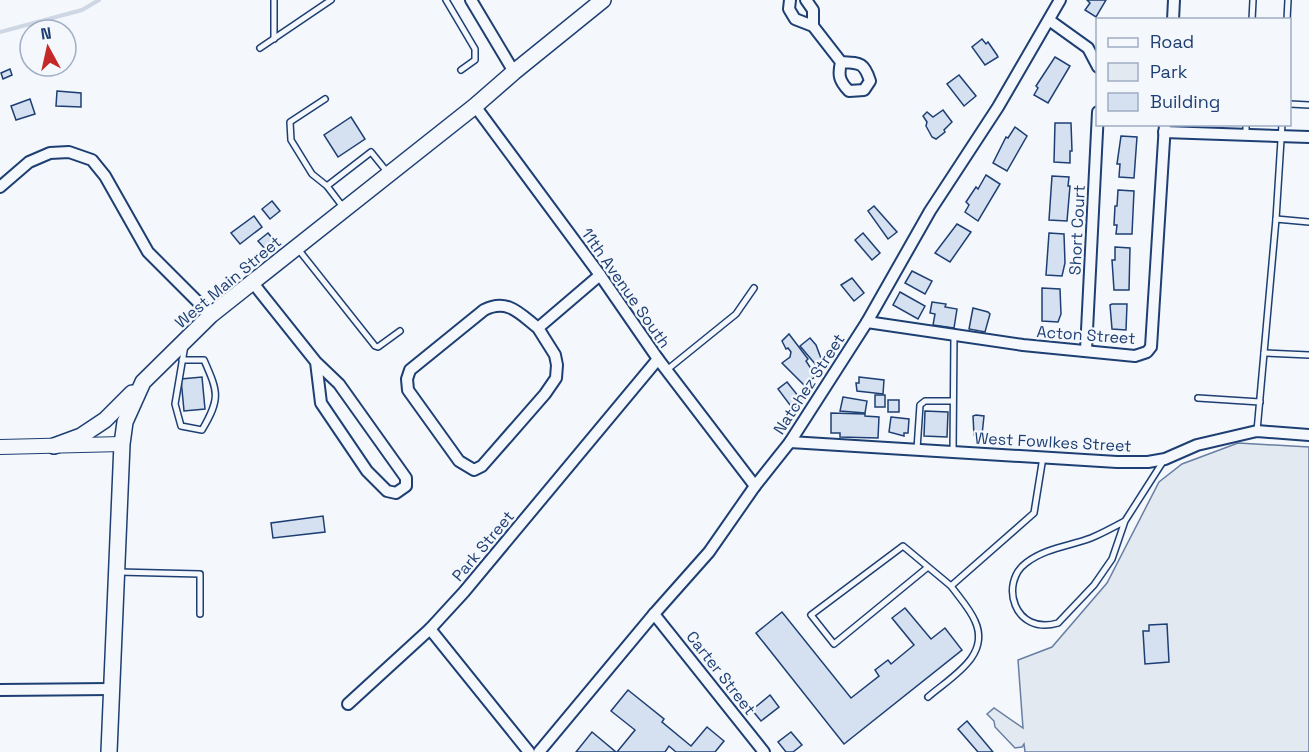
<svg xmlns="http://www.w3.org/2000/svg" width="1309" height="752" font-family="'Space Grotesk',sans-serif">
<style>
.green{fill:#e3e9f0;stroke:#687fa3;stroke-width:1.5}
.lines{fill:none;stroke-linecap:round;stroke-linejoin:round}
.stream{stroke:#cfd7e4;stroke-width:4}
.building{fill:#d5e0f0;stroke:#1d3f73;stroke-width:1.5}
.service-casing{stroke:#1d3f73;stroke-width:8}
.minor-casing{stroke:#1d3f73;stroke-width:14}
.tertiary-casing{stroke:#1d3f73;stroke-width:16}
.secondary-casing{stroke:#1d3f73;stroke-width:18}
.service{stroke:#f4f7fb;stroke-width:5}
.minor{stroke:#f4f7fb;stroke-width:10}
.tertiary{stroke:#f4f7fb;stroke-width:14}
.secondary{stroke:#f4f7fb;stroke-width:15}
.labels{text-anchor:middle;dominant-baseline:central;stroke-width:4.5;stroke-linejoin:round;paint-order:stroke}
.street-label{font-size:16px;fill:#1d3f73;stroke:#f4f7fb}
</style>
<rect width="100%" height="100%" fill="#f4f7fb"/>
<polygon class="green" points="1238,443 1309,447 1309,752 1025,752 1024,744 1022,747 1015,748 995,727 994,721 987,714 994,708 1023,728 1018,660 1052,647 1107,583 1159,482 1182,464"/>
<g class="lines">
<polyline class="stream" points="0,32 82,10 99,0"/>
</g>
<g class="building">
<polygon points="1087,0 1106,0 1096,17 1085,10 1090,3"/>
<polygon points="982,39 986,44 988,42 997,55 998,57 985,65 972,47"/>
<polygon points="1055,57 1070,66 1048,103 1034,95 1038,88 1036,86"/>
<polygon points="10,69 12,75 3,79 1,73"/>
<polygon points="959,75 976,96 964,106 947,84"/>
<polygon points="57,91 81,93 81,107 56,106"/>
<polygon points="30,99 35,114 16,120 11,106"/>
<polygon points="943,110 952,122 944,130 945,132 936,139 932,137 926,126 927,122 923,116 927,112 933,117"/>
<polygon points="351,117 365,139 338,157 324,135"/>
<polygon points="1055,123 1071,123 1072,151 1070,151 1070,163 1054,162"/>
<polygon points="1015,127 1027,136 1007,171 993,163 1006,137 1008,138"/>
<polygon points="1121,136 1137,137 1134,178 1119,177 1120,164 1117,164"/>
<polygon points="986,175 1000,184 978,221 965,212 969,205 966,202 976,187 978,189"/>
<polygon points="1052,176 1069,177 1068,186 1070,186 1067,221 1049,220"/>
<polygon points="1118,190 1134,191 1132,234 1116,234 1117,225 1114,225 1115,206 1117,206"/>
<polygon points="272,201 280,211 270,219 262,209"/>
<polygon points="874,206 897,232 888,239 868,211"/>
<polygon points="254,216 262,227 240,244 231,233"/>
<polygon points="957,224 971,232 950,262 935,253"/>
<polygon points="268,233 276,243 267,251 258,241"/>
<polygon points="863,233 880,253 872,260 855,240"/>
<polygon points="1049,233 1064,234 1065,263 1062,276 1046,275"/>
<polygon points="1115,247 1130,248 1129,290 1114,290 1112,260 1115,260"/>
<polygon points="912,271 932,281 925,294 905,283"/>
<polygon points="852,278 864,293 854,301 841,285"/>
<polygon points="1042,288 1060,289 1061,314 1058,322 1042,321"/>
<polygon points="900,292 925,306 918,319 893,305"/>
<polygon points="932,302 946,304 945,307 957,309 954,328 933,325 935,314 930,313"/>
<polygon points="1112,304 1127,304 1126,330 1112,329 1110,305"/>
<polygon points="973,308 988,312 990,314 985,332 969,329"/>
<polygon points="789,334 808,359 806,361 816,376 804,385 782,363 790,357 791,352 788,348 786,349 782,341"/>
<polygon points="810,338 816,345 822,361 816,365 800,346"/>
<polygon points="202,377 205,409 184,411 181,379"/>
<polygon points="859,377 884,380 883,394 857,391 856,383 859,383"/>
<polygon points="787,382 803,402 793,409 778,389"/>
<rect x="875" y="395" width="10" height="12"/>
<polygon points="843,397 867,401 865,413 840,411"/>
<rect x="888" y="400" width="11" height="12"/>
<polygon points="925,411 948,412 947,437 924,436"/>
<polygon points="831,413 865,414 865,416 879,417 878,438 840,437 840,433 831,433"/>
<polygon points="976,415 984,416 982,435 974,435 973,416"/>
<polygon points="891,417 909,419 908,433 904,433 904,436 889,432"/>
<polygon points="323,516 325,532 273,538 271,523"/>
<polygon points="905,608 931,639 945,628 962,650 844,744 756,633 782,612 851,698 879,676 875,670 888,660 891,664 914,645 892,618"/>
<polygon points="1167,624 1169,662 1145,664 1143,631 1149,631 1149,625"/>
<polygon points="628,690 664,719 662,722 691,746 707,727 724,741 715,752 676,752 669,746 665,752 617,752 635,730 611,711"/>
<polygon points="770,695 779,707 761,721 752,710"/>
<polygon points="967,721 993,752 978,752 958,729"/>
<polygon points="592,732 616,752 576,752"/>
<polygon points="791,732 802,745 793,752 786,752 778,742"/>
</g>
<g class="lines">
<g class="service-casing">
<g id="service">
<polyline points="446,0 475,49 475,60 461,70"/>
<polyline points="1252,20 1253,0"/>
<polyline points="1287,20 1288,0"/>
<polyline points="274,39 274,0"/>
<polyline points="260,48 331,0"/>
<polyline points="325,99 290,122 291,140 312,174 327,186"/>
<polyline points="1290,104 1309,105"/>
<polyline points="1246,135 1246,124"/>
<polyline points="343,207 327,186 371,152 388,173"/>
<polyline points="1276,219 1282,124"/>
<polyline points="298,249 375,346 378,347 400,331"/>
<polyline points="1264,353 1309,355"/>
<path d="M182 360H204C218 392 221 398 202 430L181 426 175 404 185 345"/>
<polyline points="668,369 736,314 754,288"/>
<polyline points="1198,398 1260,402"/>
<polyline points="1257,431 1276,219 1309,222"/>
<polyline points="917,449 920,405 925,401 952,401"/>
<polyline points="953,452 954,335"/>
<path d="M1125 521C1114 527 1103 533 1091 538 1070 546 1045 548 1026 563 999 583 1014 636 1058 623L1094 585 1112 559 1125 521 1164 460"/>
<polyline points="928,567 834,644 811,615 903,546 951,586 1034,513 1043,457"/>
<polyline points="118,572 200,574 200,614"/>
<path d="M928 697C951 677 991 656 975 621 970 609 959 597 951 586"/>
</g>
</g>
<g class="minor-casing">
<g id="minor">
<polyline points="471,0 514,72"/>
<path d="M790 0 789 9 795 19 813 26 841 62C860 63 864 62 870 81L864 90 849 91C839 81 838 75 841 62"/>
<polyline points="806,0 813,10 813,26"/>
<polyline points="1049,20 1088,48 1098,67"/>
<polyline points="1173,20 1174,0"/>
<polyline points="475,106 600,275 658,359 755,486"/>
<polyline points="1164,132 1309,137"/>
<polyline points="0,187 29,162 50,153 69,152 92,160 105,176 148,252 211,315"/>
<polyline points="253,283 316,362 339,384 406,478 406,486 396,493 387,491 367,471 321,403 316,362"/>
<polyline points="867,322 1023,345 1135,356 1147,352 1151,347 1165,124"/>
<path d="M538 328C520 314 508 298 484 310L410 370 407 379 408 390 459 461 474 470 482 466 545 394 556 378 557 365 555 355 538 328 600 275"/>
<polyline points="1086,350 1098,112"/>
<polyline points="790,442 1117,462 1148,462 1165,459 1197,445 1257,431 1309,435"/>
<polyline points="654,614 764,752"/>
<polyline points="430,629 529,752"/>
<polyline points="0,690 111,689"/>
<polyline points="348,704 430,629 464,592 658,359"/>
<polyline points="539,752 654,614 709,552 755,486 790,442 867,322 930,211 998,107 1060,0"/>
</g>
</g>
<g class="tertiary-casing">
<polyline id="tertiary" points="0,447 122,444"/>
</g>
<g class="secondary-casing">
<g id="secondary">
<polyline points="54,446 81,436 105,420 132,393"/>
<polyline points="109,752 122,444 125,422 143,382 211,315 475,106 514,72 603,0"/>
</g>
</g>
<use href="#service" class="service"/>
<use href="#minor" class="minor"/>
<use href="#tertiary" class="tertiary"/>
<use href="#secondary" class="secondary"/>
</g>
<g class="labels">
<g class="street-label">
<text transform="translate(1077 230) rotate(-87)">Short Court</text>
<text transform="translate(228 282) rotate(-40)">West Main Street</text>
<text transform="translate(626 288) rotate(55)">11th Avenue South</text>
<text transform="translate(1086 335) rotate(4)">Acton Street</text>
<text transform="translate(809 384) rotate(-57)">Natchez Street</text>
<text transform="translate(1053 442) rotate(3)">West Fowlkes Street</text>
<text transform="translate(483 546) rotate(-50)">Park Street</text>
<text transform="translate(721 673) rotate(52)">Carter Street</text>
</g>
</g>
<rect x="1096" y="18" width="195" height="108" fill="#f4f7fb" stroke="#9eadc5" stroke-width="1.5"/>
<rect x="1108" y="38" width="30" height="9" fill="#f4f7fb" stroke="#9eadc5" stroke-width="1.5"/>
<text x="1150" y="48" font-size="18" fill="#1d3f73">Road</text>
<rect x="1108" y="63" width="30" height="18" fill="#e3e9f0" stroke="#9eadc5" stroke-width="1.5"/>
<text x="1150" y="78" font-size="18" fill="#1d3f73">Park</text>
<rect x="1108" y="93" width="30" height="18" fill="#d5e0f0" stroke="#9eadc5" stroke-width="1.5"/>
<text x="1150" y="108" font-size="18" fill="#1d3f73">Building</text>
<g transform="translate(48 48) rotate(352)"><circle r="28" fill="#f4f7fb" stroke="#9eadc5" stroke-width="1.5"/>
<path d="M0-4.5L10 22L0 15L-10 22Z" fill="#c62828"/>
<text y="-9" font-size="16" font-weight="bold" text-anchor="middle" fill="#1d3f73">N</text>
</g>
</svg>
